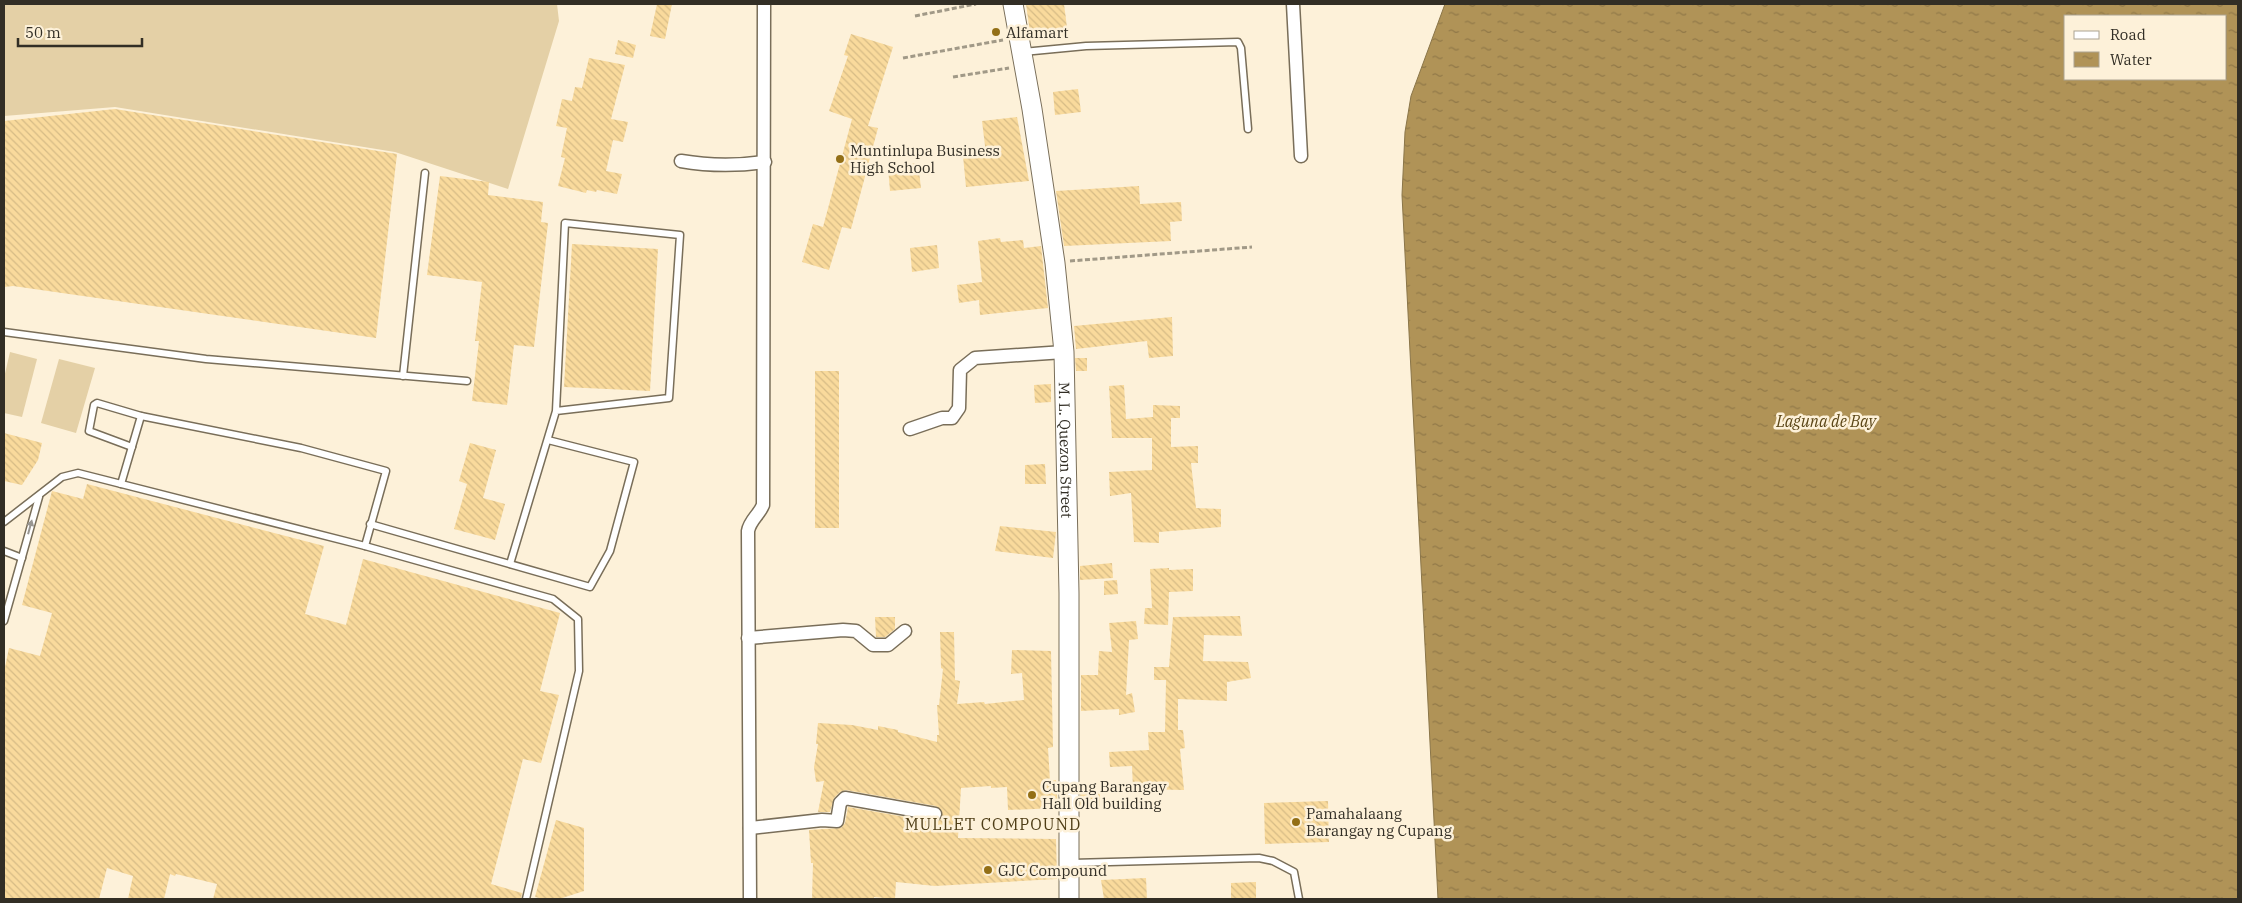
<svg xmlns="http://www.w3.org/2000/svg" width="2242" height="903" font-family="'IBM Plex Serif',serif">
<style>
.grass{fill:#e4d0a6}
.water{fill:url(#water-ripples);stroke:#8a7548;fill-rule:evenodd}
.building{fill:url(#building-back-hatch)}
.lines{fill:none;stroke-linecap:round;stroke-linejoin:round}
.lane-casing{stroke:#796e59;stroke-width:9}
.street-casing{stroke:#796e59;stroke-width:15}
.secondary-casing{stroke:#796e59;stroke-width:21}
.path{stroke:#a19987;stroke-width:3;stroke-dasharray:5 2.5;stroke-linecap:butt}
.lane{stroke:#fff;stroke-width:6}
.street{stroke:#fff;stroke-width:12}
.secondary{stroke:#fff;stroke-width:19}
.oneway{fill:#989692}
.poi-dot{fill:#936f16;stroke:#fdf1d9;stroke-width:2}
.labels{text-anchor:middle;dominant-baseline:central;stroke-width:5;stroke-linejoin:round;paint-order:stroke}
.poi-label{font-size:15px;fill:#322e25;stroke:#fdf1d9;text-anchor:start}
.street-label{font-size:15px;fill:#322e25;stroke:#fdf1d9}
.water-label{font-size:16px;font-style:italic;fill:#5b4617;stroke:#fdf1d9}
.neighbourhood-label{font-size:16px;letter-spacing:1px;fill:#4e3d16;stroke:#fdf1d9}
</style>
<defs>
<pattern id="water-ripples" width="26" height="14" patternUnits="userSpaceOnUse" patternTransform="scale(1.25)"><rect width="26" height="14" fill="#b09357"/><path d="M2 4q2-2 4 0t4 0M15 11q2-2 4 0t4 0" fill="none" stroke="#907848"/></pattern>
<pattern id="building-back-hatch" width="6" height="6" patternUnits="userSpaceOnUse" patternTransform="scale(1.25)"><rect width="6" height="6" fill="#f9da9c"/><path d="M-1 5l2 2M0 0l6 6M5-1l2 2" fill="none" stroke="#d6bb86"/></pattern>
</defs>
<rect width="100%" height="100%" fill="#fdf1d9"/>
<g class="grass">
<polygon points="4,4 557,4 559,21 508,189 395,152 115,107 4,116"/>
<polygon points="10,352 37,359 22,417 4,413 4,378"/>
<polygon points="59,359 95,368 76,433 41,423"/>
</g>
<path class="water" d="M1445 4H2238V899H1438L1402 195 1405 132 1411 96ZM2066 16H2226V79H2066Z"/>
<g class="building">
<polygon points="657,4 672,4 665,39 650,36"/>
<polygon points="1026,4 1064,4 1068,35 1031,40"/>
<polygon points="851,34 893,47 868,126 878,128 851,229 842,227 829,270 802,262 813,224 823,227 852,119 829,111 848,56 844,55"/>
<polygon points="618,40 636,45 633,58 615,54"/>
<polygon points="589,58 625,65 611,119 628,122 623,142 613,140 606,171 622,174 617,194 597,190 596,192 587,190 586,193 558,186 565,158 561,157 567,128 556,126 562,99 572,101 575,87 582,88"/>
<polygon points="1078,89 1081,112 1055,115 1053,92"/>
<polygon points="115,109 397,154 376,338 13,286 4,287 4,121"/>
<polygon points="1017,117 1029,181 966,187 963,156 986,154 982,121"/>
<polygon points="918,163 921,188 890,191 888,167"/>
<polygon points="440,176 489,182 488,195 543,202 541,222 548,223 534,347 514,345 507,405 472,401 479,341 475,341 482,282 427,275"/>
<polygon points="1139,186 1140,204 1181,202 1182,221 1170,222 1171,241 1064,246 1056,191"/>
<polygon points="1000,238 1001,242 1023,240 1024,248 1041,246 1048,308 980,315 979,300 959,303 957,285 982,282 978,241"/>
<polygon points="572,244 658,249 650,391 564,387"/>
<polygon points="937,245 939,268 912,272 910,248"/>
<polygon points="1172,317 1173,356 1149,358 1147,341 1076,349 1074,326"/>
<polygon points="1075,358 1087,358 1087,371 1076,371"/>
<rect x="815" y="371" width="24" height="157"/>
<polygon points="1051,384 1051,402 1035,403 1034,385"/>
<polygon points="1124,385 1126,419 1153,417 1153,405 1180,406 1180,418 1171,418 1171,447 1198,446 1198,463 1191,463 1196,508 1221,509 1221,527 1159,532 1159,543 1134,542 1131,493 1110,496 1109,472 1152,470 1152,438 1112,438 1109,386"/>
<polygon points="4,433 42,443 38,460 22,485 4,481"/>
<polygon points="470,443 496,450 483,498 505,504 495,540 454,529 467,484 459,481"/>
<polygon points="1045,464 1046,484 1025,484 1025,465"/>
<polygon points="87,484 324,546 305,614 346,625 363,559 560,613 540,691 559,695 541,763 523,759 491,884 522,893 521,899 213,899 217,884 176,874 175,876 170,874 164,899 128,899 133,876 107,868 99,899 4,899 4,672 9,648 40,656 52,613 22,605 52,491 83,499"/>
<polygon points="1000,526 1056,532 1053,558 995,551"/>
<polygon points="1112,563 1113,578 1080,580 1080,566"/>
<polygon points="1169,568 1169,570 1193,569 1193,591 1169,592 1168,625 1144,624 1145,608 1152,608 1150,569"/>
<polygon points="1117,580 1118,594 1104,595 1104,581"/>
<polygon points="1240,616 1242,636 1204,635 1203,661 1248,662 1251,678 1227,682 1227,701 1178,699 1178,730 1183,730 1185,748 1180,749 1184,790 1133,789 1132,766 1110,767 1109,752 1149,750 1148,732 1165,732 1166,680 1154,680 1154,667 1169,667 1173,617"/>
<polygon points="875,617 895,617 895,629 885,637 876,637"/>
<polygon points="1136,621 1138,639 1129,640 1126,695 1132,693 1135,712 1119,715 1119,709 1081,711 1081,675 1098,675 1099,651 1112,652 1109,623"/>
<polygon points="940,632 954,632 955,680 960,681 957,704 984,702 985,704 1024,700 1022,673 1011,674 1012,650 1051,651 1053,747 1048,748 1050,781 1056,780 1058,808 1008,810 1007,787 991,788 991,786 961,788 958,838 1056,839 1057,879 935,886 896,882 895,899 874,897 874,899 812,899 813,863 811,863 809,830 841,828 845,823 848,807 934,822 941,819 942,811 936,806 846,790 840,792 834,798 830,812 818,812 824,781 816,782 814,767 818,744 816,744 818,723 852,725 878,730 878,726 898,730 898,732 937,742 937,735 939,735 937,705 939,705 943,669 941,668"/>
<rect x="1080" y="792" width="20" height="17"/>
<polygon points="1328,801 1329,842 1265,844 1264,803"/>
<polygon points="556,820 584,828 584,891 559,899 544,899 535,897"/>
<polygon points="1146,878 1147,899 1104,899 1101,880"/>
<polygon points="1256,882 1256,899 1231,899 1231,883"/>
</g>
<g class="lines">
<g class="lane-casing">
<g id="lane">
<polyline points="1023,52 1086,46 1238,42 1241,48 1248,129"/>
<polyline points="4,332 206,359 467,381"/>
<polyline points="403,376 425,173"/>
<polyline points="132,447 89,431 94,405 97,403 141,416 301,448 386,471 365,546"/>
<polyline points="121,484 141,416"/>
<polyline points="4,522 62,477 78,473 365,546 553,599 578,619 579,671 526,899"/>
<polyline points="370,524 590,587 610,551 634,462 548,440"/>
<polyline points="4,551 22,558"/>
<polyline points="510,564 556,411 565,223 680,235 669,398 556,411"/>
<polyline points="4,621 39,497"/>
<polyline points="1072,863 1259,858 1273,861 1294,872 1299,899"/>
</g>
</g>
<g class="street-casing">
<g id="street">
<polyline points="1293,4 1301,156"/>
<path d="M681 161C710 166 736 166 765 162"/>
<polyline points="910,429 942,418 952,418 959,408 960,370 975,358 1064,352"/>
<polyline points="748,638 843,630 856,631 873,645 888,645 905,631"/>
<polyline points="750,828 822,820 837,821 840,803 845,798 935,814"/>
<path d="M750 899 748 531C750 520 759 515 763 505L764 4"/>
</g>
</g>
<g class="secondary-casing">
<g id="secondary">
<path id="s1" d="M1013 4 1032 109 1055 263 1064 352 1069 593V899"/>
</g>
</g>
<g class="path">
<polyline points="915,16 976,4"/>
<polyline points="903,58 1003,40"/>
<polyline points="953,77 1009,68"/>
<polyline points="1070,261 1252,247"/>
</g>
<use href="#lane" class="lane"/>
<use href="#street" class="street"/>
<use href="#secondary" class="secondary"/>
</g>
<defs><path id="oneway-solid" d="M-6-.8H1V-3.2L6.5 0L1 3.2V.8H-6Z" transform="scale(1.25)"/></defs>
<use class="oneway" href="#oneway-solid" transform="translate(30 527) rotate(-75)"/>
<g class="poi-dot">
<circle cx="996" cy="32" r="5"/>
<circle cx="840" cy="159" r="5"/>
<circle cx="1032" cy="795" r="5"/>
<circle cx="1296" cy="822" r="5"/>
<circle cx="988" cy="870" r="5"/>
</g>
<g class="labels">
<g class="poi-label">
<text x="1006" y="32">Alfamart</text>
<text x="850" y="150">Muntinlupa Business<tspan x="850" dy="17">High School</tspan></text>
<text x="1042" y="786">Cupang Barangay<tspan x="1042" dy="17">Hall Old building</tspan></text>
<text x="1306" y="813">Pamahalaang<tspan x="1306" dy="17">Barangay ng Cupang</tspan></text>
<text x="998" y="870">GJC Compound</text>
</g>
<g class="street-label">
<text stroke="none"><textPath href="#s1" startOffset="450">M. L. Quezon Street</textPath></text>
</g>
<g class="water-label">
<text x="1826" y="421">Laguna de Bay</text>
</g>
<g class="neighbourhood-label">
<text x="993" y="824">MULLET COMPOUND</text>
</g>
</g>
<rect width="2242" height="903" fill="none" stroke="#322e25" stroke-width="10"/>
<rect x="2064" y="15" width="162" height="65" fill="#fdf1d9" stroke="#aca391"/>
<rect x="2074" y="31" width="25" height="8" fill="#ffffff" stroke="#aca391"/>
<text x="2110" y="40" font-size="15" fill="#322e25">Road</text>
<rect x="2074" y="52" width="25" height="15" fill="url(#water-ripples)" stroke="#aca391"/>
<text x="2110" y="65" font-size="15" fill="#322e25">Water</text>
<path d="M18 38v8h124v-8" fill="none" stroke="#322e25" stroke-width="2.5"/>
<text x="25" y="38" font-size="15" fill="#322e25" stroke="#fdf1d9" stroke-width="4" paint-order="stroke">50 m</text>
</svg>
